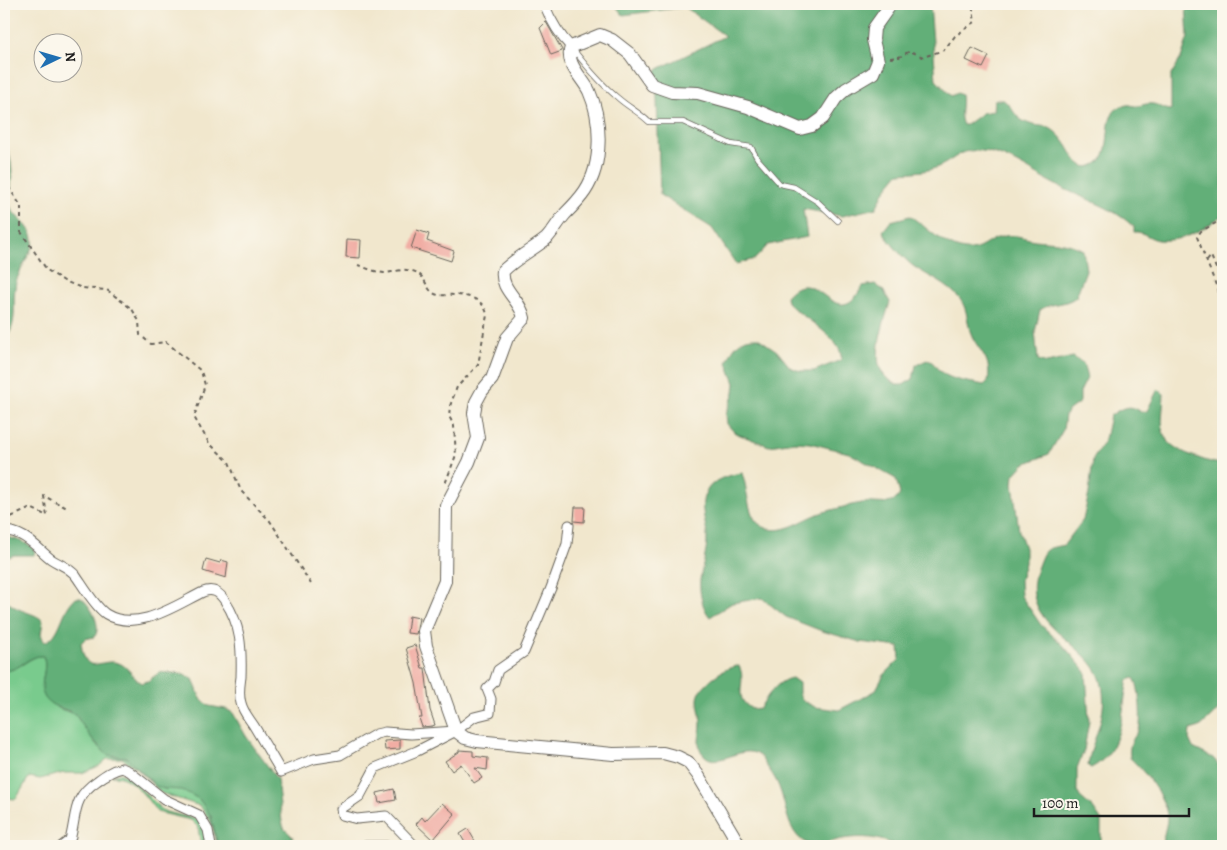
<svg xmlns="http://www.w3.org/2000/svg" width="1227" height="850" font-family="Alegreya,serif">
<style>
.green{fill:#79cb8d;stroke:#4a7454}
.forest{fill:#62af78;stroke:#3f664a}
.building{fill:#f1ada4}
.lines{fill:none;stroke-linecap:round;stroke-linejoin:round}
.service-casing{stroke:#67635a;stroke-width:6}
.minor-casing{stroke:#67635a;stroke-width:11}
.secondary-casing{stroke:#67635a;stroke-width:14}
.path{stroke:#67635a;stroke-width:2;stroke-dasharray:4 4;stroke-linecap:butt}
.service{stroke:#fff;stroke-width:4.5}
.minor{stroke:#fff;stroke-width:9}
.secondary{stroke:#fff;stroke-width:12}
</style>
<rect width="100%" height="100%" fill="#fbf7ec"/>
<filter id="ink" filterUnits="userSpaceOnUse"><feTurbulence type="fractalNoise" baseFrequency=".02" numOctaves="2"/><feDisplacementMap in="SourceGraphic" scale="10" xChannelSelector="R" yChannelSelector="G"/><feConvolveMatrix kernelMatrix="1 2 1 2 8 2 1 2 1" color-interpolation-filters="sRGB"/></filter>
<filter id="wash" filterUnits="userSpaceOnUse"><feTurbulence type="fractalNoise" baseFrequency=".0096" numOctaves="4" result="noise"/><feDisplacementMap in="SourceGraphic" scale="20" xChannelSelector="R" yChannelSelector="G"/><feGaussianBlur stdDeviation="1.12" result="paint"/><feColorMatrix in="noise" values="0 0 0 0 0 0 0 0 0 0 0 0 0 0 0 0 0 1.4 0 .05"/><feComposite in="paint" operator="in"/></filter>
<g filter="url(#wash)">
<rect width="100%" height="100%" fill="#f1e7cd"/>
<g class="green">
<path d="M40 655 43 656C49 669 38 681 45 698L60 709 75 714 96 744 112 756 125 757C138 766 149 785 164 789 169 790 174 788 180 789 206 796 215 822 218 846L210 820 200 806 161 793 136 768 122 758 107 759 99 766 82 773H64L40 779 29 777 16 799 4 798V671C18 670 26 660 40 655Z"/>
<path d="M119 773 129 777 160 808 166 812 197 819 204 828 207 846H201L198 827 191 820 157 812C147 798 130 774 112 776Z"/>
</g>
<g class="forest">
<path d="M614 4H930L936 80 951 96 957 93 961 95C963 106 958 115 963 125H966L982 113 993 111 994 100H1003C1011 104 1014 116 1023 121 1042 131 1046 119 1063 140 1071 149 1077 171 1092 166 1120 156 1095 109 1127 105 1131 104 1134 107 1138 106 1143 105 1147 103 1153 104 1160 105 1164 110 1171 110V75L1181 58 1188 37 1186 4H1220L1223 8V215C1204 229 1184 242 1159 240 1150 239 1143 231 1134 232V227C1112 206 1081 198 1054 184 1030 172 999 147 970 151 959 152 950 162 940 166 928 172 912 172 899 173L885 190 876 208 842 216 803 209 807 237 768 245 755 259 736 264 712 228 660 195 656 70 725 36 685 7 623 15Z"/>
<path d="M4 143C12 155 13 173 11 187 10 194 8 200 10 206 16 221 35 226 33 244 32 251 18 272 16 283 11 304 20 323 4 341Z"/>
<path d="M910 216C927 227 944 247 965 250 981 252 987 240 1001 237 1014 233 1022 238 1035 240 1053 242 1067 241 1083 250L1086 270 1076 297C1064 306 1051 302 1040 310L1035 332 1038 360 1047 363 1073 357 1083 363 1087 378 1080 392V402L1069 410 1065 415 1063 430 1049 454 1024 464 1014 475 1013 484 1019 531 1025 548V563L1020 580 1021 596 1041 625 1063 645 1086 672 1089 721 1084 750 1077 768V791L1080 797 1093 808 1101 820V846H902C893 845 886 841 877 839 867 837 853 837 843 839 831 840 818 850 806 843 787 832 787 809 780 790 777 780 771 772 765 764 763 761 761 756 758 755 742 743 718 770 704 755 695 746 701 734 701 723 701 715 698 708 698 700 698 685 725 666 739 666 748 683 731 697 752 709L760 708C767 696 778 680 792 678L799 683V694L803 701 815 707 839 710 875 691 884 675 900 659 899 647 860 642 822 631 786 617 762 598 732 603 710 617C702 608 699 592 700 580 702 566 707 553 707 538 707 523 698 506 706 492 713 479 728 475 742 473 748 488 747 515 759 524 781 541 806 515 828 511 839 508 850 505 862 503 875 501 892 509 900 494L896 479 849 453 810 443 794 442 769 446 735 433 727 424 726 414 734 393 735 383 727 363C733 347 739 337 758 338L777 351 790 367 800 371H814L841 360C845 339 799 316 787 302L786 296C813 265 829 317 851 301 856 298 859 291 863 286L875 284 883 290 890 302C885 320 870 359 884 375 887 379 893 382 897 385H903L913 379 916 365 927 360C935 361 935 368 941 372 952 381 971 382 984 385L988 381C992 358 980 353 972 336 966 323 969 311 960 299 948 284 929 277 913 266 903 258 890 243 883 231L891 221Z"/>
<path d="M1158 389 1164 394C1162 428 1155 442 1193 456 1204 460 1211 463 1223 464V706L1200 727 1190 730 1189 739 1193 748 1213 758 1223 770V825L1219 830 1217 846H1163C1162 835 1168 825 1167 815 1165 798 1143 769 1130 758 1128 736 1138 738 1140 725 1141 715 1140 686 1134 678L1128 680C1121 712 1124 751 1091 768L1088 766C1092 735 1110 716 1101 681 1090 641 1014 626 1038 566 1045 548 1044 549 1064 545L1083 520 1089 493 1093 459 1105 439 1110 416C1121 408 1130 403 1141 412L1147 411Z"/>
<path d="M4 417C13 436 5 458 6 477 6 488 11 499 4 508Z"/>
<polygon points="4,536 21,541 31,546 35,552 34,555 14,555 4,559"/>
<path d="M4 598C18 614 34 611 43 621L41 634 44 642C62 637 61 608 76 598H81C91 605 103 628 94 637L85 639 81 643C86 681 101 655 121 664 130 669 134 679 141 683L148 681 160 672 183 674 193 679 200 697 209 706 226 709 233 713 246 736 277 779 282 822 284 828 293 837 290 846H218L211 816 199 799 182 790 164 789 156 786 126 757 107 755 89 735 75 714C67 709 58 709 50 703 33 691 50 670 43 656 28 655 20 671 4 671Z"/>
</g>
<g id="blocks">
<g class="building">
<polygon points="546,22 562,50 562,51 551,55 540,28"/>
<polygon points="972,48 989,56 983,68 966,60"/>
<polygon points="417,230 429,234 427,241 454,251 451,261 411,248"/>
<polygon points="347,239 361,240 360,258 346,257"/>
<polygon points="575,507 585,507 584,522 574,521"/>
<polygon points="206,559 220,563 221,560 228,562 226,578 203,571"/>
<polygon points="409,616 419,618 416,634 407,633"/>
<polygon points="415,645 422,668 425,668 430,710 435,725 432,726 422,727 419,718 422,718 416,683 406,648"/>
<polygon points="400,740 400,749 385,750 384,741"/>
<polygon points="459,750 473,751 473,756 488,758 487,770 475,768 482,778 474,783 461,764 452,771 445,761 459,752"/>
<polygon points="394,789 396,800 379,803 377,793"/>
<polygon points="442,803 455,814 433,840 416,824 422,817 425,821"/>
<polygon points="468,829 478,846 467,846 460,834"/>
</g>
</g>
</g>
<g filter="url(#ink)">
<use href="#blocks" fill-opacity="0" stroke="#67635a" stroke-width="1"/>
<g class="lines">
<g class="service-casing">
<path id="service" d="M573 49C586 66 601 84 618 98 628 107 639 112 649 122H683L731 144 751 147 757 158 780 184 794 187 818 202 838 221"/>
</g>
<g class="minor-casing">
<g id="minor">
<path d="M544 4C551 21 558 34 571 47"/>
<path d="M4 531C24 531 36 547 51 559 60 565 69 567 76 576 83 586 96 608 106 614 137 633 176 605 203 592 213 588 219 592 225 601 241 625 242 648 241 677 240 685 238 694 241 703 243 712 249 718 254 726 263 741 272 756 281 772L314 759 340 755 376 734 385 732 411 734 456 731"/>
<path d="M62 846 70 840C77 814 72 798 97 781 105 775 112 770 122 768L129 771 164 799 199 815 208 830 211 846"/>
<polyline points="365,846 387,846"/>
<polyline points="415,846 386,816 357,819 342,815 341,809 360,796 375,768 417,751 456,731 474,717 490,713 491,699 487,689 494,682 498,670 524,652 551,588 567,544 569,525"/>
</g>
</g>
<g class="secondary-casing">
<path id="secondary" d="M740 846 698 775 688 762 678 757 663 753 613 754 477 741 465 738 456 731 426 646 424 631 445 581 446 506 469 462 478 438 474 413 476 402 482 391 492 379 507 338 524 318C521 300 500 290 503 271 516 258 532 250 546 239 553 232 558 222 565 214 572 207 579 200 585 191 603 164 602 120 589 91 582 77 565 64 571 47L600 35 612 40 630 54 652 85 672 92 698 93 748 107 800 129 812 126 823 118 836 98 846 89 873 73 878 61 873 40 874 28 891 4"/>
</g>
<g class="path">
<polyline points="890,58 899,57 910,51 923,57 944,50 955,36 975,22 972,4"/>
<polyline points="4,180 21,206 21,232 47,270 64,281 82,288 107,290 132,309 139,321 140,335 151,344 166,342 201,371 205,385 194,417 209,443 229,462 241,491 270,521 313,587"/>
<polyline points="1223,219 1201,231 1197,237 1223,303"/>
<polyline points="1207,261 1211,256 1222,283 1223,282"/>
<path d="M358 265C366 268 375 272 384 273 392 273 399 269 407 270 428 272 423 288 435 294 442 297 448 294 454 295 469 295 485 300 487 315L478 365 457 387 450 406 449 416 454 426 456 455 445 484"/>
<polyline points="4,520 31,508 47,516 44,496 67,508"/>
</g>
<use href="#service" class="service"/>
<use href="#minor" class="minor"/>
<use href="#secondary" class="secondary"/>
</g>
</g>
<rect width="1227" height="850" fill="none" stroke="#fbf7ec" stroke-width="20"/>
<g transform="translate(58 58) rotate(85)"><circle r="24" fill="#fbf7ec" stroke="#a29f99"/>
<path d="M0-4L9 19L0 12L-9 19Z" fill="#1f6fb2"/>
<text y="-8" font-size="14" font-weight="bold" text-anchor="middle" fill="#1c1c1c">N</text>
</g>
<path d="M1034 808v8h155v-8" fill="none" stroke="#1c1c1c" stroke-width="2.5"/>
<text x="1042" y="808" font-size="15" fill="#1c1c1c" stroke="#fbf7ec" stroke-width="4" paint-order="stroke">100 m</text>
</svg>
